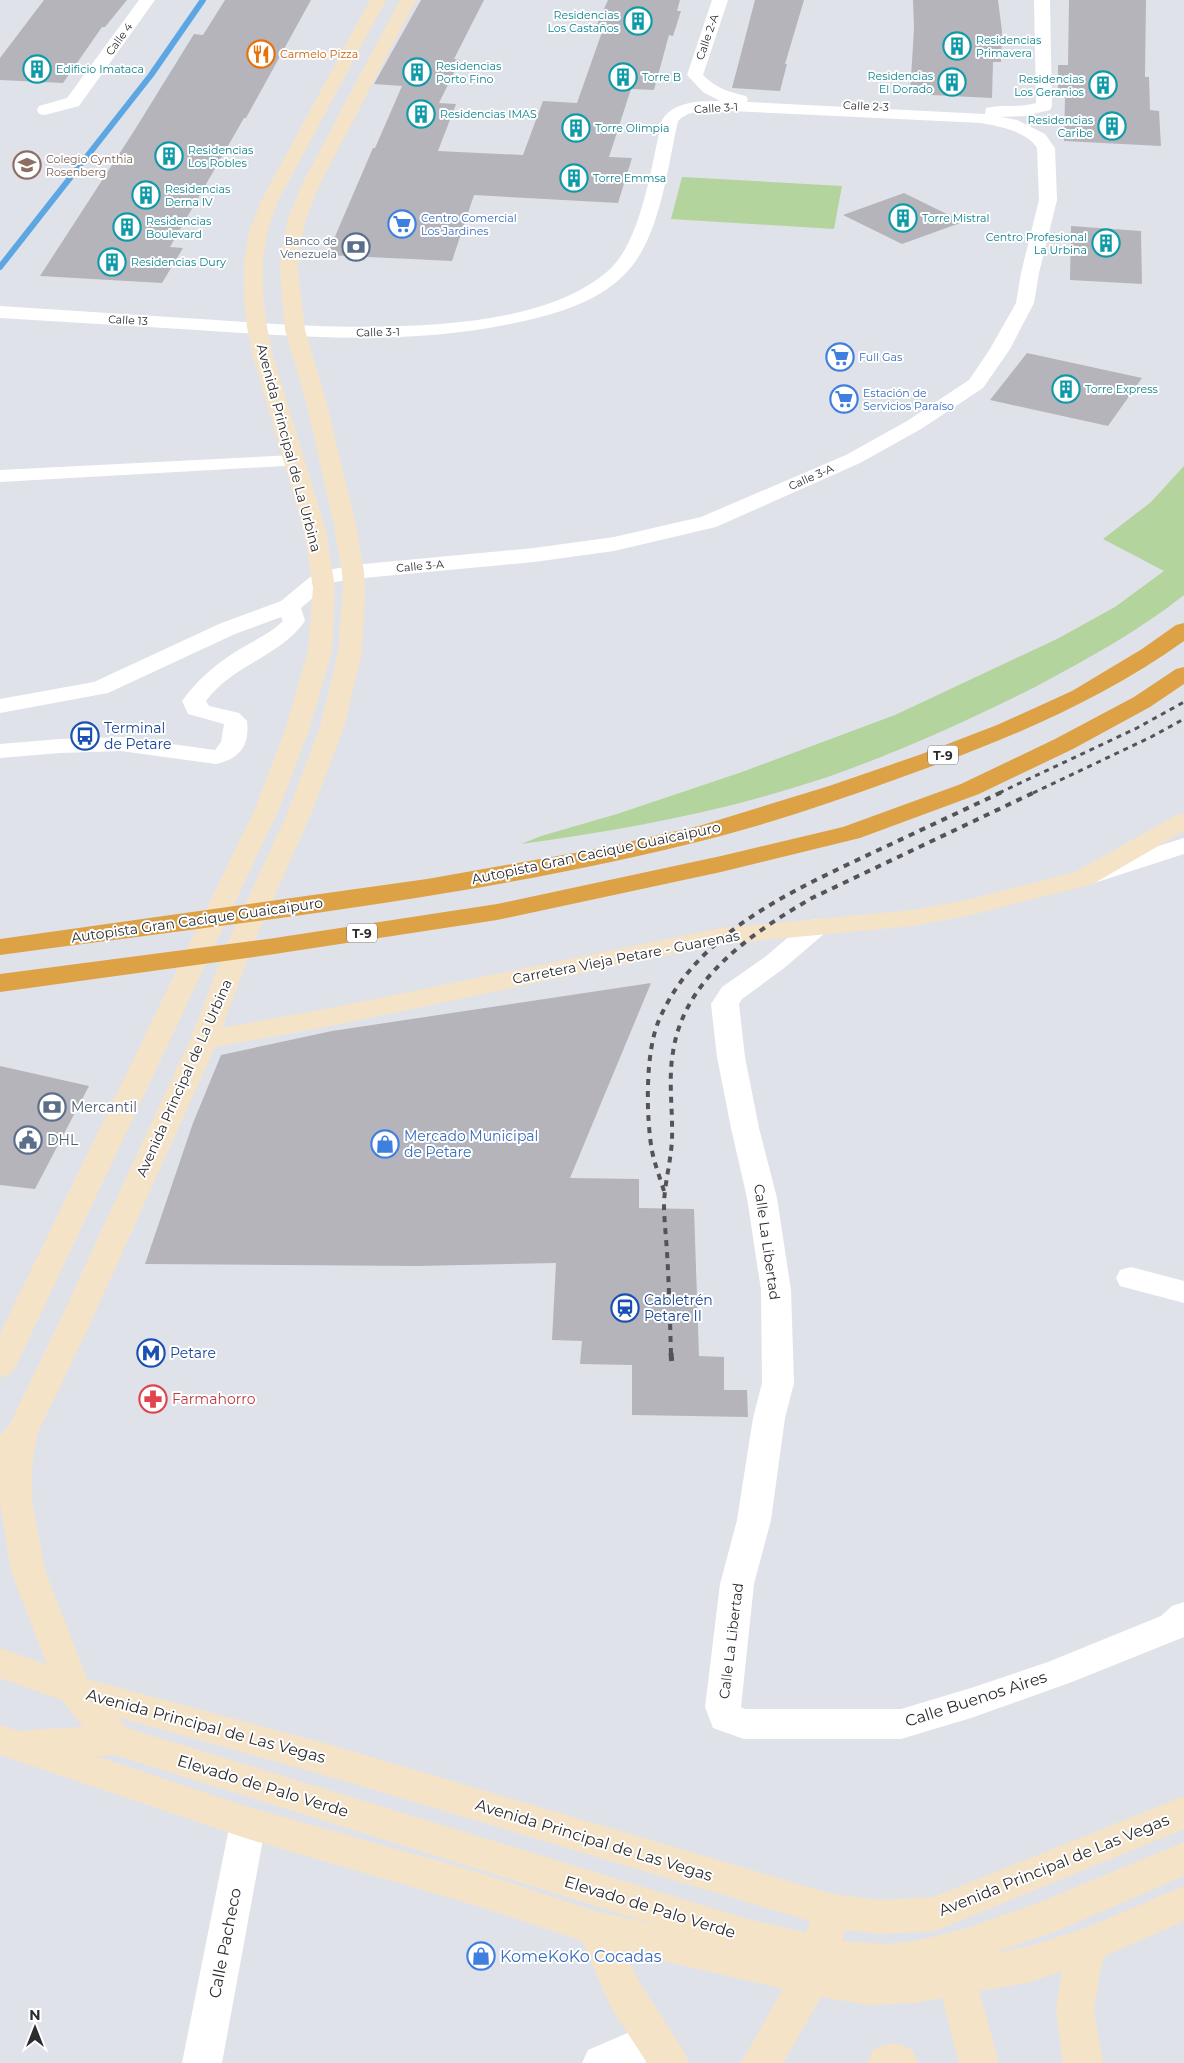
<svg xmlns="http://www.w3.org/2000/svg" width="1184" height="2063" font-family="Montserrat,sans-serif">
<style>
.green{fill:#b3d49c}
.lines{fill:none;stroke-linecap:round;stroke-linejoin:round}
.stream{stroke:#5ca7e3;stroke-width:6}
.building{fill:#b5b4bb}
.street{fill:#fff;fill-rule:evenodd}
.secondary{fill:#f5e3c8;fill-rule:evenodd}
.highway{fill:#dea246;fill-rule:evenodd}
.rail-far2{stroke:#545458;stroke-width:3;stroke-dasharray:5 5;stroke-linecap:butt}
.rail-far1{stroke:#545458;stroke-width:4;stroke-dasharray:6 6;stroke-linecap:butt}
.rail{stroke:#545458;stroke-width:5;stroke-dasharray:8 8;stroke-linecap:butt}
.labels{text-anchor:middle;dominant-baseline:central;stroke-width:4;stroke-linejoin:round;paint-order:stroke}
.far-culture-label{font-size:11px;fill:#0d838f;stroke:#fff;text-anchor:start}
.far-street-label{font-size:11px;fill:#2c2c2f;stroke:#fff}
.far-food-label{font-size:11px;fill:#c56008;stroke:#fff;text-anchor:start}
.far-education-label{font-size:11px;fill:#785e54;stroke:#fff;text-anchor:start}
.far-shop-label{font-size:11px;fill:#366cbe;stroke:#fff;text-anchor:start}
.far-service-label{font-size:11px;fill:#4e5e75;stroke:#fff;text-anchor:end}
.shield{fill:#fff;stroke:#6b6b6d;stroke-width:1}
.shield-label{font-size:12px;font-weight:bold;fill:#2c2c2f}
.street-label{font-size:14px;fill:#2c2c2f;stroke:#fff}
.transit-label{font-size:14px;fill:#164399;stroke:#fff;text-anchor:start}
.service-label{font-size:14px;fill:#4e5e75;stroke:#fff;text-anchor:start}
.shop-label{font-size:14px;fill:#366cbe;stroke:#fff;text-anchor:start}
.health-label{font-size:14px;fill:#be3a42;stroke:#fff;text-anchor:start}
.near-street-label{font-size:16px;fill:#2c2c2f;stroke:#fff}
.near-shop-label{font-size:16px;fill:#366cbe;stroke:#fff;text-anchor:start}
</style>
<rect width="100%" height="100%" fill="#e0e2ea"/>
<g class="green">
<polygon points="682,177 842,186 834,229 671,219"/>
<path d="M1184 466V595C1139 631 1087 659 1037 686 976 717 912 746 847 770 743 808 630 829 521 844L541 836 617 814 742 772 895 715 1057 639 1115 607 1164 571 1103 539 1151 502Z"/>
</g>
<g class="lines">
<polyline class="stream" points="0,267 151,75 203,0"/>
</g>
<g class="building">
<polygon points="44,0 127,0 105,27 102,27 63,83 0,80 0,58"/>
<polygon points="225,0 311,0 246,118 244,118 170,247 183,248 162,283 40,276 134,131 194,34 203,35"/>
<polygon points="421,0 484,0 454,59 460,60 439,103 456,104 438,151 523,155 543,101 577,103 602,32 594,31 608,0 680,0 677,11 681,11 673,36 669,35 654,90 631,89 609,157 632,158 618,203 474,195 452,261 327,255 373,148 375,148 402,86 374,84"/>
<polygon points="755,0 804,0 785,64 787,64 780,91 732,88"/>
<polygon points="913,0 998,0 1002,31 1001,62 993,62 992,98 910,94 914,29"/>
<polygon points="1069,0 1146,0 1145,77 1149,77 1150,110 1159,111 1161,146 1064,141 1065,98 1058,97 1058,65 1068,65"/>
<polygon points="904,193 963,222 902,244 843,215"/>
<polygon points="1071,226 1141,231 1142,284 1070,280"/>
<polygon points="1027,353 1142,378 1108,426 990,400"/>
<polygon points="651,983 570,1178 639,1179 639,1208 694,1209 699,1356 724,1357 724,1390 747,1390 748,1417 632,1415 632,1365 580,1364 582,1341 552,1340 556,1263 417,1266 145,1264 193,1123 221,1055 332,1031"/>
<polygon points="0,1066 89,1086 35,1189 0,1185"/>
</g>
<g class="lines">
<g class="street">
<polygon points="139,0 155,0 79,106 45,115 39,114 37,110 39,106 67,98"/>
<path d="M712 0H728L703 75C716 88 728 92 746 96L748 100 747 102 985 114 986 108C1002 104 1019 108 1036 103L1034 0H1050L1052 106 1050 110 1025 116 1001 117 1017 120 1045 134 1055 148 1057 200 1039 273 1034 303 1010 349 983 388 921 429 860 463 716 527 614 551 534 562 353 579 330 583 301 608 305 621C281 656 232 665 206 701L209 706 239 713 247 721C250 746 239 759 216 764L121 751 60 753 0 758V744L60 739 121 737 215 750 221 742 224 724 188 714 182 701C198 679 217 663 240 649 255 640 271 633 283 621L281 617 235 634 108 693 0 713V699L94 682 219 624 281 601 315 573 353 565 534 548 614 537 701 517 846 455 907 421 969 380 990 349 1016 303 1021 273 1039 200 1037 148C1026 131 1001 127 982 123L731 111C714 111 691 107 678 121 667 169 660 240 624 275 596 303 553 315 515 323 410 346 304 337 197 330 132 326 66 322 0 318V306C67 310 133 315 200 319 307 326 531 347 612 267 642 237 652 162 662 120 674 101 699 101 720 101L703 92 687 75Z"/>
<polygon points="294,455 301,457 304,461 301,465 0,482 0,470"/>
<polygon points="1184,838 1184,854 1091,884 1082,882 1078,876 1082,870"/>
<polygon points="816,919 825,921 829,927 825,933 783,969 742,999 739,1004 745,1057 759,1128 777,1198 791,1290 794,1383 785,1418 771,1520 754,1584 741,1707 745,1709 901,1709 971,1688 1048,1662 1161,1616 1172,1606 1184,1602 1184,1637 1072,1682 971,1718 901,1739 744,1739 713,1728 705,1707 720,1584 737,1520 753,1418 762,1383 761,1290 747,1198 731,1128 717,1057 711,1004 722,987 765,957 807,921"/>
<polygon points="1131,1267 1184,1281 1184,1303 1120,1286 1116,1278 1120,1270"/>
<polygon points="248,1807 261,1812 266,1823 222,2063 182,2063 230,1823 235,1812"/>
<polygon points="653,2022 667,2027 673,2040 667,2053 645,2063 582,2063 588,2050"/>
</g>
<g class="secondary">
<polygon points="370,0 386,0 278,201 267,232 263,262 263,294 267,327 273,356 326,531 335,588 332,651 309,730 279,809 16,1366 11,1374 0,1378 0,1334 255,809 285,730 308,651 313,588 304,531 253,356 247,327 244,294 244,262 249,232 261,201"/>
<path d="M400 0H416L319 186 306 219 299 253 298 271 305 330 326 401 356 525 364 572 365 587 362 653 344 727 311 814 254 942 222 1028 336 1007 721 928 913 910 971 899 1075 872 1175 816 1184 813V831L1093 884 971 915 913 926 721 944 336 1025 215 1047 85 1335 37 1434 32 1466V1500L45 1571 87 1679 331 1745 832 1894 880 1900 934 1897 1184 1796V1829L935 1931 880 1934 845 1930 842 1941 885 1944 916 1941 967 1928 1038 1903 1184 1842V1876L1059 1930 994 1953 1027 1947 1083 1929 1184 1886V1921L1105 1956 1100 1971 1094 2010 1103 2063H1063L1056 2010 1062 1971 1027 1983 979 1991 999 2063H959L942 1998 914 2003 870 2005 821 1997 783 2063H741L783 1989 625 1952 640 1983 683 2050 689 2063H647L612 2009 582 1941 474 1905 248 1839 0 1755V1725L22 1732 28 1730 83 1727 62 1700 0 1678V1648L47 1665 11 1571 0 1503V1436L10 1424 53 1335 190 1040 228 942 287 814 320 727 338 653 343 587 342 572 334 525 306 401 285 330 280 271 281 253 288 219 301 186ZM117 1717 331 1777 810 1921 806 1933 744 1918 127 1728ZM115 1755 656 1925 595 1911 474 1871 248 1807 96 1756Z"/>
<polygon points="887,2044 898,2044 912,2050 918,2063 867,2063 873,2050"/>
</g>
<g class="highway">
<path d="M1184 623V641C1096 704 996 744 894 780 836 801 777 821 717 837 485 897 237 923 0 955V939L427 879 597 849 699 826 829 786 919 755 997 725 1072 691 1142 649 1176 625Z"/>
<polygon points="1184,667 1184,684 1150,707 1073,749 979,794 860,838 721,872 497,920 268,955 0,992 0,974 268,939 497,904 721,856 843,827 961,784 1055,739 1134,697 1176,669"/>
</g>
<g class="rail-far2">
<polyline points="999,793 1137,728 1184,702"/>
<polyline points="1033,793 1151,737 1184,719"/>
</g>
<g class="rail-far1">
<path d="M664 1191C660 1178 655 1165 652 1151 646 1117 645 1052 659 1020 696 933 792 891 872 853 915 833 959 812 1002 792"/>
<path d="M671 1354C670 1320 669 1286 667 1252 666 1236 664 1219 664 1203 665 1181 671 1161 672 1139 673 1110 668 1081 673 1052 684 978 752 933 812 898L1035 792"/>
</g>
<polyline class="rail" points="671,1353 672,1365"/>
</g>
<defs>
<g id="building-ring" transform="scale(1.4375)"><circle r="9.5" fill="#fff" stroke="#0f9aa8" stroke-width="1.5"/><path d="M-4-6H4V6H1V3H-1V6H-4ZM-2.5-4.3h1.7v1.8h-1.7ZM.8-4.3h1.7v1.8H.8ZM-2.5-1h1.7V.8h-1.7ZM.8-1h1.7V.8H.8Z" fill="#0f9aa8"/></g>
<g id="restaurant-ring" transform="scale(1.4375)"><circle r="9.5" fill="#fff" stroke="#e8710a" stroke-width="1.5"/><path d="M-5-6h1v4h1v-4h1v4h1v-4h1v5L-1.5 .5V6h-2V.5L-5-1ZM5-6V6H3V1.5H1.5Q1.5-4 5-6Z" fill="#e8710a"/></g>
<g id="school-ring" transform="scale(1.4375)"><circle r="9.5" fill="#fff" stroke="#8d6e63" stroke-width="1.5"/><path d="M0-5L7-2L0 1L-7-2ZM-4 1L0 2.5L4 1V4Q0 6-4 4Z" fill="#8d6e63"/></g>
<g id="supermarket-ring" transform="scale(1.4375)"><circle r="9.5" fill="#fff" stroke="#3f7fe0" stroke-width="1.5"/><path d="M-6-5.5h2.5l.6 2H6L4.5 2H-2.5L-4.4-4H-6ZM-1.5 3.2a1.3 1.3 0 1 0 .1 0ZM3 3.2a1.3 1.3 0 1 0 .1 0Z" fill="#3f7fe0"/></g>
<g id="bank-ring" transform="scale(1.4375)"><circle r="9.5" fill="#fff" stroke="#5c6f8a" stroke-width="1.5"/><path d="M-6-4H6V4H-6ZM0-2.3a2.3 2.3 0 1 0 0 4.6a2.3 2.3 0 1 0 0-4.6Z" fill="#5c6f8a"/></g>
<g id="bus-ring" transform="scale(1.4375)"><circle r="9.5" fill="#fff" stroke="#1a4fb4" stroke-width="1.5"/><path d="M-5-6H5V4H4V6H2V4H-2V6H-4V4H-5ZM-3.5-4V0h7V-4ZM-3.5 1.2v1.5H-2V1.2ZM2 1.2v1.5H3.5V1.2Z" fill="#1a4fb4"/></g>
<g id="civic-ring" transform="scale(1.4375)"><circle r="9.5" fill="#fff" stroke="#5c6f8a" stroke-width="1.5"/><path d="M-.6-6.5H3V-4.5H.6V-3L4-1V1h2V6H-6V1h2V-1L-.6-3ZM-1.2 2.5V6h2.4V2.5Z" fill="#5c6f8a"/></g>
<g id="shop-ring" transform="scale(1.4375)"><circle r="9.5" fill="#fff" stroke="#3f7fe0" stroke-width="1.5"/><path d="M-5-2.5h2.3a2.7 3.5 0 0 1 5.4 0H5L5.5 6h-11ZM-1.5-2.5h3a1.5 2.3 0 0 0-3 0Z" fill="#3f7fe0"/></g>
<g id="station-ring" transform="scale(1.4375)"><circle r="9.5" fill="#fff" stroke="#1a4fb4" stroke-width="1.5"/><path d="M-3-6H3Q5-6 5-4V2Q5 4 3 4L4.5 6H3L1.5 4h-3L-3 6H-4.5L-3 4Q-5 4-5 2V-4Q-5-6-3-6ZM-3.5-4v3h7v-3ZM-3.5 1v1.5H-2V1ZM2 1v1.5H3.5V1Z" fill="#1a4fb4"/></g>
<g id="metro-ring" transform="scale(1.4375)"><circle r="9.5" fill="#fff" stroke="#1a4fb4" stroke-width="1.5"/><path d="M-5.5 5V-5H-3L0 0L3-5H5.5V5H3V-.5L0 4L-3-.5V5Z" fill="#1a4fb4"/></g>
<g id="pharmacy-ring" transform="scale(1.4375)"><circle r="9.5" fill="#fff" stroke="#e0444e" stroke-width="1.5"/><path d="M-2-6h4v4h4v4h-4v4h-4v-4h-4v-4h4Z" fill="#e0444e"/></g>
</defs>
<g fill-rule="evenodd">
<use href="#building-ring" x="638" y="21"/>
<use href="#building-ring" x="957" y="46"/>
<use href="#restaurant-ring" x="261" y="54"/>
<use href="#building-ring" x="37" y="69"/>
<use href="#building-ring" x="417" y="72"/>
<use href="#building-ring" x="623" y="77"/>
<use href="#building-ring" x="952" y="82"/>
<use href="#building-ring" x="1103" y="85"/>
<use href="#building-ring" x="421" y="114"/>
<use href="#building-ring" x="1112" y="126"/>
<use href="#building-ring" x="576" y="128"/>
<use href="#building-ring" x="169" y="156"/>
<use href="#school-ring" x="27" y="165"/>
<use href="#building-ring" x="574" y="178"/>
<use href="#building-ring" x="146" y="195"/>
<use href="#building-ring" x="903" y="218"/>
<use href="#supermarket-ring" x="402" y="224"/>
<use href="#building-ring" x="127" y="227"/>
<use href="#building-ring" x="1106" y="243"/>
<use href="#bank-ring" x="356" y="247"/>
<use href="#building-ring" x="112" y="262"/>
<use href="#supermarket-ring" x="840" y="357"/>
<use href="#building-ring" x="1066" y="389"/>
<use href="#supermarket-ring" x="844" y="399"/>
<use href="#bus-ring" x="85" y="736"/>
<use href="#bank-ring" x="52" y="1107"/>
<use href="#civic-ring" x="28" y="1140"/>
<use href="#shop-ring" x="385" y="1144"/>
<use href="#station-ring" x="625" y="1308"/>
<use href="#metro-ring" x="151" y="1353"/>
<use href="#pharmacy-ring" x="153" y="1399"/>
<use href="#shop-ring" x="481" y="1956"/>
</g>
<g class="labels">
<g class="far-culture-label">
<text x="619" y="15" text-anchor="end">Residencias<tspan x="619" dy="13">Los Castaños</tspan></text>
<text x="976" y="40">Residencias<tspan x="976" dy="13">Primavera</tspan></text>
<text x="436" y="66">Residencias<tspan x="436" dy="13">Porto Fino</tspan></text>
<text x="56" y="69">Edificio Imataca</text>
<text x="933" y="76" text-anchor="end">Residencias<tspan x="933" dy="13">El Dorado</tspan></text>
<text x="642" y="77">Torre B</text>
<text x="1084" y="79" text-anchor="end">Residencias<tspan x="1084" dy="13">Los Geranios</tspan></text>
<text x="440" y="114">Residencias IMAS</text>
<text x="1093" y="120" text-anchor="end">Residencias<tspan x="1093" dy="13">Caribe</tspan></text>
<text x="595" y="128">Torre Olimpia</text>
<text x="188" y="150">Residencias<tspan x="188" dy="13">Los Robles</tspan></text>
<text x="593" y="178">Torre Emmsa</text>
<text x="165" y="189">Residencias<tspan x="165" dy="13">Derna IV</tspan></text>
<text x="922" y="218">Torre Mistral</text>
<text x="146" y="221">Residencias<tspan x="146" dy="13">Boulevard</tspan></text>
<text x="1087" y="237" text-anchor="end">Centro Profesional<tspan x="1087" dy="13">La Urbina</tspan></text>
<text x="131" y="262">Residencias Dury</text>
<text x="1085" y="389">Torre Express</text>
</g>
<g class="far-street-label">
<text transform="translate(707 37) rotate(-71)">Calle 2-A</text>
<text transform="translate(119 39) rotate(-54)">Calle 4</text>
<text transform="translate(866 106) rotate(3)">Calle 2-3</text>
<text transform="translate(716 108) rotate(-3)">Calle 3-1</text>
<text transform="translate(128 320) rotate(3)">Calle 13</text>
<text transform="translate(378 332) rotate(-1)">Calle 3-1</text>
<text transform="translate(811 477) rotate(-24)">Calle 3-A</text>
<text transform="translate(420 566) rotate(-5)">Calle 3-A</text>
</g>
<g class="far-food-label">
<text x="280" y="54">Carmelo Pizza</text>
</g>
<g class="far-education-label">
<text x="46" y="159">Colegio Cynthia<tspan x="46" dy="13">Rosenberg</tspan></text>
</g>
<g class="far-shop-label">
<text x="421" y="218">Centro Comercial<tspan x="421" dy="13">Los Jardines</tspan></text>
<text x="859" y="357">Full Gas</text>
<text x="863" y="393">Estación de<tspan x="863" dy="13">Servicios Paraíso</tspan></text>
</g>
<g class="far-service-label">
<text x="337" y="241">Banco de<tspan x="337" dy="13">Venezuela</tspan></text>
</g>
<g class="shield">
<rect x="928" y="745.5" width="30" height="19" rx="4"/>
<rect x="347" y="923.5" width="30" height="19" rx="4"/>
</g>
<g class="shield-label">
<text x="943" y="755">T-9</text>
<text x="362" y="933">T-9</text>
</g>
<g class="street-label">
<text transform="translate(289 448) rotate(75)">Avenida Principal de La Urbina</text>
<text transform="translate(596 853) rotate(-12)">Autopista Gran Cacique Guaicaipuro</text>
<text transform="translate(197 920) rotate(-8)">Autopista Gran Cacique Guaicaipuro</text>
<text transform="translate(626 957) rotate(-11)">Carretera Vieja Petare - Guarenas</text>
<text transform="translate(184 1078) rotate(-66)">Avenida Principal de La Urbina</text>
<text transform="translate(767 1242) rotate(82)">Calle La Libertad</text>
<text transform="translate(731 1641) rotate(-83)">Calle La Libertad</text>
</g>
<g class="transit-label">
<text x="104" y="728">Terminal<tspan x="104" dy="16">de Petare</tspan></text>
<text x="644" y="1300">Cabletrén<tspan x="644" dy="16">Petare II</tspan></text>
<text x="170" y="1353">Petare</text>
</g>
<g class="service-label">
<text x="71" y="1107">Mercantil</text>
<text x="47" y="1140">DHL</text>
</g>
<g class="shop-label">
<text x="404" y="1136">Mercado Municipal<tspan x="404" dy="16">de Petare</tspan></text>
</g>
<g class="health-label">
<text x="172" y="1399">Farmahorro</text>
</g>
<g class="near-street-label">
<text transform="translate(976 1699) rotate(-18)">Calle Buenos Aires</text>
<text transform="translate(206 1726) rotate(15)">Avenida Principal de Las Vegas</text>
<text transform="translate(263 1786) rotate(17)">Elevado de Palo Verde</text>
<text transform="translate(594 1840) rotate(17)">Avenida Principal de Las Vegas</text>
<text transform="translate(1054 1865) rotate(-22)">Avenida Principal de Las Vegas</text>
<text transform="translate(650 1907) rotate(17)">Elevado de Palo Verde</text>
<text transform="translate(225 1943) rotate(-79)">Calle Pacheco</text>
</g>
<g class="near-shop-label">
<text x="500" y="1956">KomeKoKo Cocadas</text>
</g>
</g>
<g transform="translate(35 2028)" stroke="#ffffff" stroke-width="4" paint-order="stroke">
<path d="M0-4L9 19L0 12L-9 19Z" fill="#2c2c2f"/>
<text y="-8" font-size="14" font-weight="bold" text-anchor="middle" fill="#2c2c2f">N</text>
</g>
</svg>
